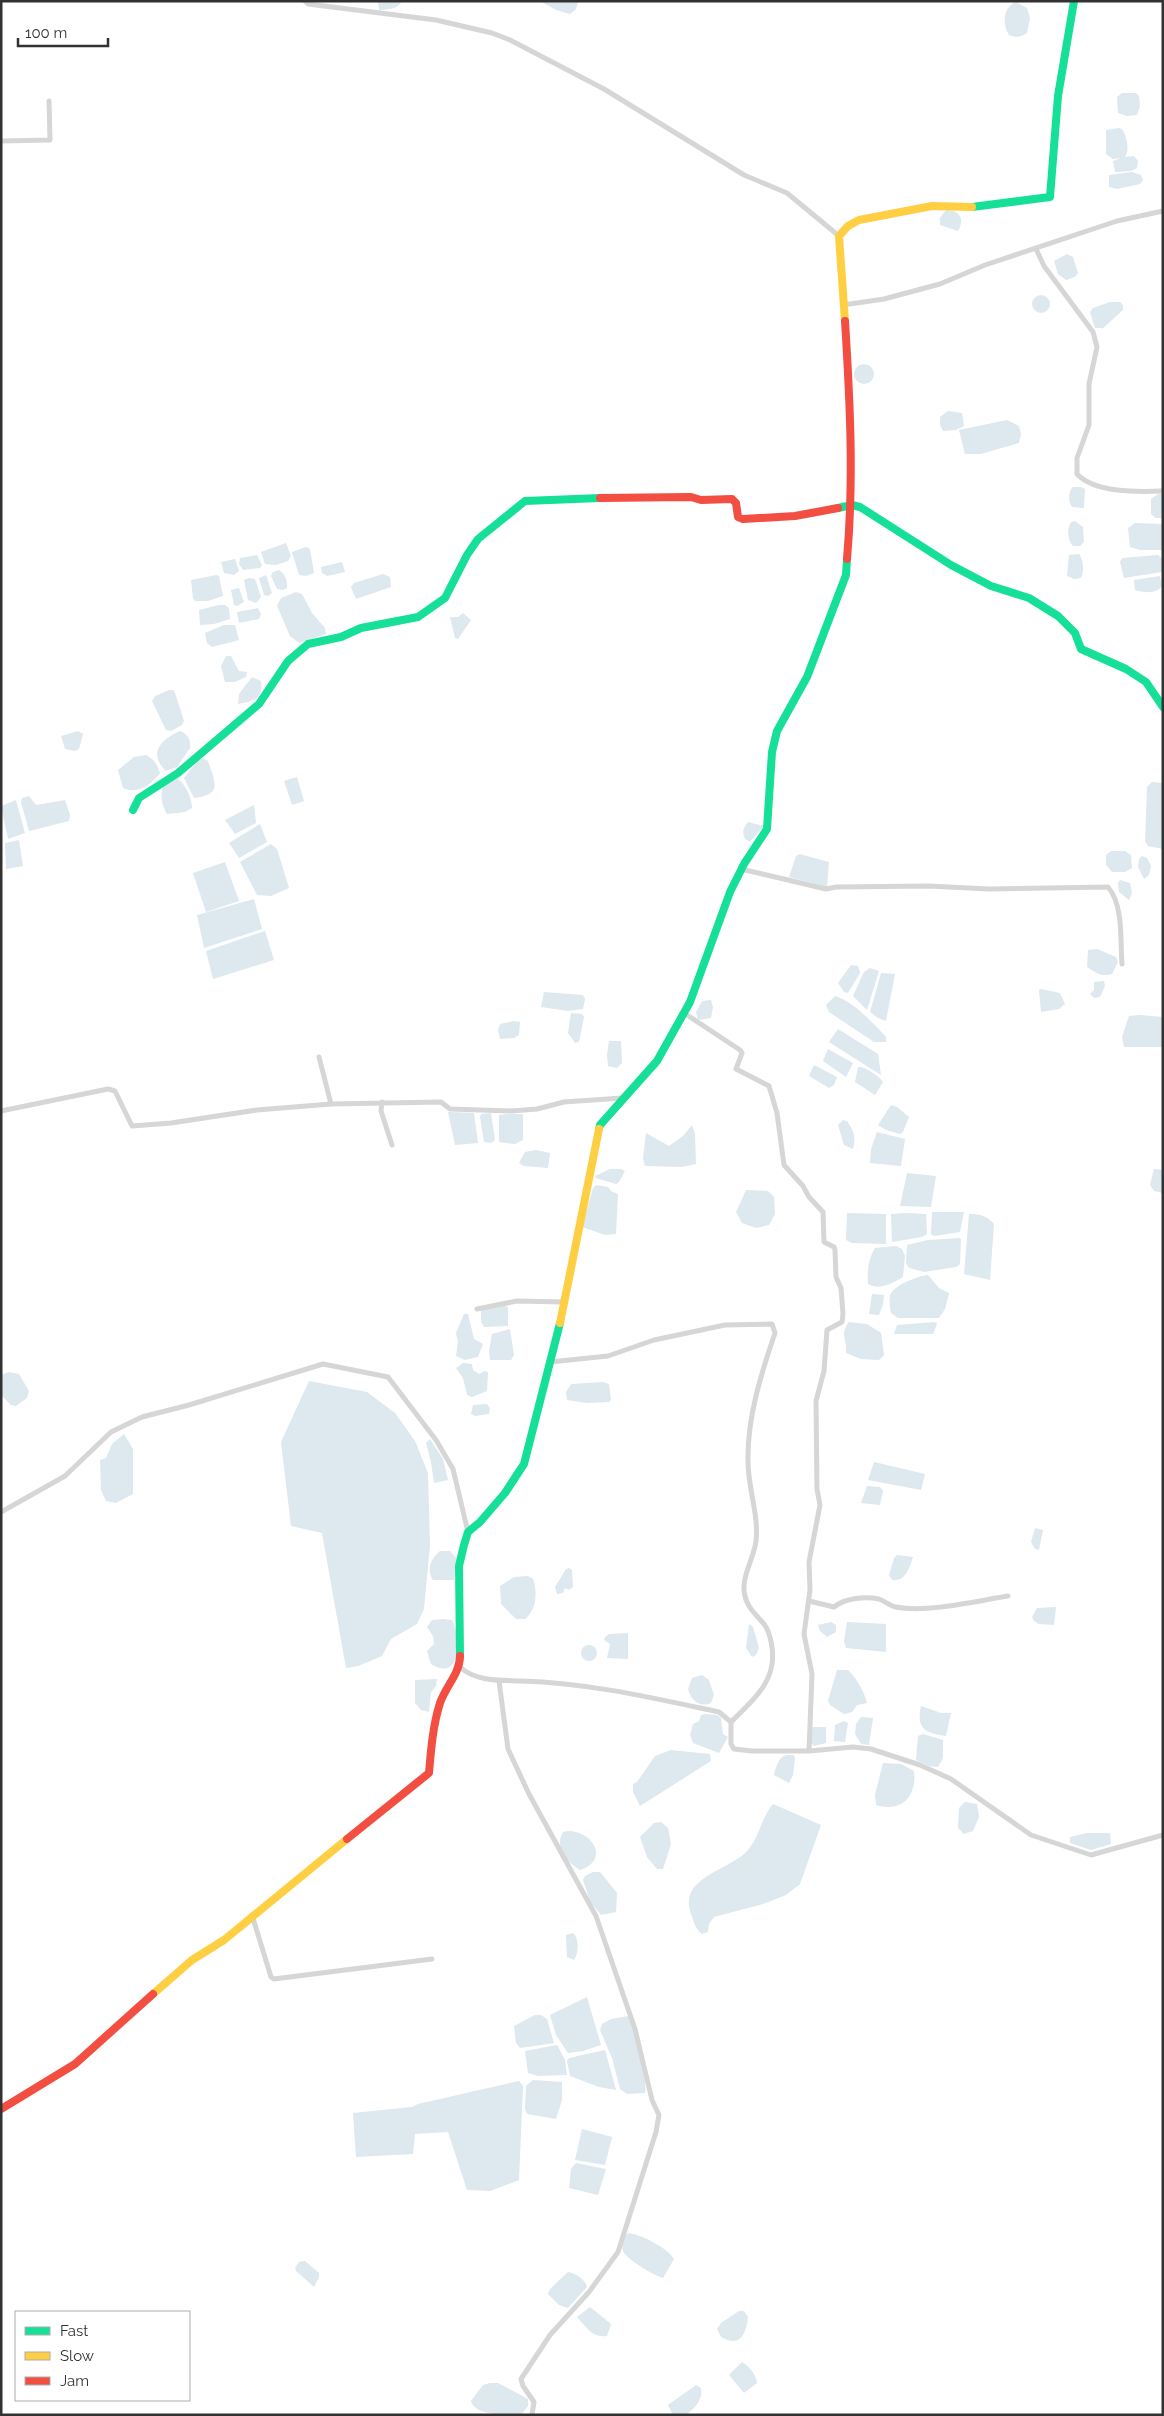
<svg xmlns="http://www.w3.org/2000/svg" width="1164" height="2416" font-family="Raleway,sans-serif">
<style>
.water{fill:#dde8ef}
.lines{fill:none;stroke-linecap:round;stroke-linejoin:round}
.street{stroke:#d6d6d6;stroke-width:5}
.fast{stroke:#16e098;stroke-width:8}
.slow{stroke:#ffcf43;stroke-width:8}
.jam{stroke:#f24e42;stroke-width:8}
</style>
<rect width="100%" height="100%" fill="#fff"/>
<g class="water">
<path d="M378 1H402C397 10 389 9 379 10Z"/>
<polygon points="540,1 578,1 576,9 570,14 556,10"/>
<path d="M1016 2 1027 8 1030 18 1027 33C1021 37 1016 38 1009 35 1002 24 1003 7 1016 2Z"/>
<polygon points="1122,93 1136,93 1139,96 1140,106 1137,115 1127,116 1118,113 1117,97"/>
<path d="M1119 128 1122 129C1127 136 1130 151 1125 157L1134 156 1138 161 1137 168 1131 171 1115 172 1113 161 1121 158 1113 159 1106 154V130Z"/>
<polygon points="1132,172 1141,175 1143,180 1140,184 1117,189 1109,187 1109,175"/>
<path d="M946 210C960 210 965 219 958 231L940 225V218Z"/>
<polygon points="1067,254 1073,257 1078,273 1075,277 1066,280 1058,274 1054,261"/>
<circle cx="1041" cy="304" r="9"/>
<polygon points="1110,302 1120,302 1123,305 1123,310 1103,328 1095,328 1090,312 1093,308"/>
<circle cx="864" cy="374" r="10"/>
<polygon points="948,411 962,413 964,426 956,430 943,431 940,425 940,417"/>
<polygon points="1007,420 1019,426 1021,434 1019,443 981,454 965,454 959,430"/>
<path d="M1073 487H1081L1085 489 1084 508 1072 507C1068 502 1068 491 1073 487Z"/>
<polygon points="1158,494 1163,494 1163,518 1156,518 1151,514 1151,499"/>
<path d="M1075 521 1083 527 1084 542 1080 546H1073C1067 540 1067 528 1071 522Z"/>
<polygon points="1135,523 1163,524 1163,550 1140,550 1130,547 1128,528"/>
<polygon points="286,543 291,556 288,561 276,565 265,564 261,552"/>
<polygon points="306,547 310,549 314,573 306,576 299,575 292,552"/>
<path d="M1079 554C1084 560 1084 572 1081 578L1074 579 1067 576 1069 555Z"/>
<polygon points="257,555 262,565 260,568 243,570 239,564 240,558"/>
<polygon points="1158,555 1163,559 1162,572 1124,578 1120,562 1122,558"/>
<polygon points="235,559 239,571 234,575 224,573 221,562"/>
<polygon points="342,562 345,572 327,576 322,573 321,567"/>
<path d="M279 570C285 573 288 582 287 588L283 590 277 589 271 576 273 572Z"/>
<polygon points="383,574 390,577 391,587 356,599 351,587 354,583"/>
<polygon points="216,575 219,576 223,596 208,601 195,601 193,598 191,580"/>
<polygon points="266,575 272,593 268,596 264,595 259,578"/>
<path d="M1160 576 1162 586C1156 594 1144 593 1135 590L1134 580Z"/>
<polygon points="249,578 255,579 261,597 256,603 248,600 244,580"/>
<polygon points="239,588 244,602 237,606 234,605 231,590"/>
<polygon points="296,592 302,594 312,613 325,628 326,634 299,643 290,636 277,606 281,598"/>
<polygon points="219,605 225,605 229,608 230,619 214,624 200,625 199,610"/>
<polygon points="258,608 261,614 259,619 239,623 237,612"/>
<polygon points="463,613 471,620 458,639 455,638 450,617 458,617"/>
<polygon points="224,625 235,625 239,640 212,647 207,643 205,633"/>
<polygon points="226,656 231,656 239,671 247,672 246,677 235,682 225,682 221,666"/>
<path d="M252 677 261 681C264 698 252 702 238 704L239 694Z"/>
<polygon points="169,690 173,690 175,693 184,721 182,725 171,731 166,730 152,701 155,696"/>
<polygon points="78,731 83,734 79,749 75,751 65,749 61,736"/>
<path d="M180 731C188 734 191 740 190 748L177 767 166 771C148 753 160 740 180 731Z"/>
<path d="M146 755C155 760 157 765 160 773 152 785 136 795 123 788L118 770 134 757Z"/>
<path d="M203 758 208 761C215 783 223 794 194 798L184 778 198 760Z"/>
<path d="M175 777C184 781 192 798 192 808L185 812 167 814C161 804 160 795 164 783Z"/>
<polygon points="297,777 304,801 292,805 284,781"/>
<polygon points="1152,782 1163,783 1163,849 1148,846 1145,841 1147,787"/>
<polygon points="29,796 36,805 65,800 70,815 69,821 29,831 21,802 22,798"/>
<polygon points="16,800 25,833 8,839 1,806"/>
<polygon points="254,805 256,823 235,834 225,820"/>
<path d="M748 822 764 826 750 842 745 839C742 831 743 828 748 822Z"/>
<polygon points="260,824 267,842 239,858 229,843"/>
<polygon points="19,840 23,866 6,869 5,843"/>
<polygon points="271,844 277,849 289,888 271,896 257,895 240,862"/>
<polygon points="1111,851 1125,851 1131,855 1132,868 1125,872 1112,872 1106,865 1106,855"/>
<polygon points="800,854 829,862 827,887 789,877 796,856"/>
<polygon points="1142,856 1147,858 1151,866 1149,875 1144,879 1138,867 1139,859"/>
<polygon points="225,862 239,901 206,912 193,873"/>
<polygon points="1120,880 1130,883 1132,893 1129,900 1119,892 1118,883"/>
<polygon points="254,899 262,929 204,948 197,915"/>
<polygon points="265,931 274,960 213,979 206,951"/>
<path d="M1097 949 1116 957 1118 962 1112 974C1101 977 1096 973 1087 967L1088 950Z"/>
<polygon points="851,965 858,966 860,973 848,993 844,992 838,983"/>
<polygon points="870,968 879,971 867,1010 853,996 864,972"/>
<polygon points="881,973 895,974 886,1021 878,1018 870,1012"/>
<polygon points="1104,981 1105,986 1100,997 1094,998 1090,994 1094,990 1094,982"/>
<polygon points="1041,989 1060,993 1065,1004 1059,1009 1041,1012 1039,990"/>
<polygon points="544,992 583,995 585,999 583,1009 568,1011 541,1007"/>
<path d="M835 996C853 1001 873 1023 886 1037V1042H874L829 1012 826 1005Z"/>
<polygon points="711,1000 713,1007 711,1018 698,1020 696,1012 702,1001"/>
<polygon points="571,1013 582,1014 584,1017 579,1042 575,1043 568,1033"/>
<polygon points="1140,1015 1163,1017 1163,1047 1124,1047 1122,1037 1129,1016"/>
<polygon points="514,1021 520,1022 519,1035 514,1038 500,1039 498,1030 500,1024"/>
<polygon points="838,1029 878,1054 881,1075 829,1042"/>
<polygon points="609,1041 621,1041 622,1063 617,1068 608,1066 607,1055"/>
<polygon points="828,1049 853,1063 846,1077 823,1061"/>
<polygon points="814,1065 837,1077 834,1085 829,1088 809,1076"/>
<path d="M858 1067C866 1067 878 1075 883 1082L875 1095 855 1082Z"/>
<polygon points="891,1105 897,1107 909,1117 903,1132 900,1134 886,1130 878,1125"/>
<polygon points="448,1112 474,1113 478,1143 455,1145"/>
<polygon points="491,1113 495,1140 491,1143 484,1142 480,1117 481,1114"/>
<polygon points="507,1114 523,1114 523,1140 515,1144 499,1142 499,1115"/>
<path d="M843 1120 847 1121C854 1131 856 1137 853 1149L844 1145 838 1125Z"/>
<polygon points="692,1125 695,1134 696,1164 682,1167 645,1166 643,1158 646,1133 669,1146 683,1136"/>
<polygon points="877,1132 905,1139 901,1166 870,1163 871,1149"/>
<polygon points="536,1150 550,1153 548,1168 524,1166 519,1163 525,1152"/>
<polygon points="610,1169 621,1169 625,1171 619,1182 616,1184 596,1178 595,1176"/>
<polygon points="1154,1169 1163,1170 1163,1193 1154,1191 1150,1185"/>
<polygon points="907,1173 936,1176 931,1207 900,1206"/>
<polygon points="596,1185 608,1187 611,1191 618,1194 616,1234 605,1235 582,1227 593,1188"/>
<polygon points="746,1190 768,1191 774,1197 775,1214 769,1225 756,1228 742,1223 736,1212"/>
<polygon points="932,1212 964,1212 960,1232 934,1236 931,1234"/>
<polygon points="847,1213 886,1214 886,1244 852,1243 846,1240"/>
<polygon points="907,1213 926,1214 927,1234 922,1237 892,1242 891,1214"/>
<path d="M969 1214C980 1214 987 1216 994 1224L990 1280 964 1274Z"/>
<polygon points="959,1238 961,1239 960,1264 956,1267 924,1272 909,1268 906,1263 907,1245 928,1240"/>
<path d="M896 1246 902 1249 905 1256 903 1277C893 1283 879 1291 868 1284 867 1271 868 1260 875 1248Z"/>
<path d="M928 1275 939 1288 949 1293 945 1309 939 1318H898L891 1313C890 1308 889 1301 890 1296 893 1285 918 1276 928 1275Z"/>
<polygon points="872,1294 884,1295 883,1304 879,1315 869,1314"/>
<polygon points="504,1304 508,1308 508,1326 484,1327 481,1322 481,1309"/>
<polygon points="464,1314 468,1314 474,1339 483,1344 478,1357 465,1360 456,1356 458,1341 456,1333"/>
<path d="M849 1322 867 1324 881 1333 884 1355 879 1360 861 1359 846 1353C848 1340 839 1335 849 1322Z"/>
<polygon points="935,1322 937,1324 933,1334 894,1334 897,1325"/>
<polygon points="510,1329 514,1355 511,1360 490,1360 489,1351 492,1334"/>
<polygon points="463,1363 472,1364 473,1370 479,1374 485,1371 488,1372 487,1391 472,1397 467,1395 463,1378 456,1368"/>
<polygon points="9,1372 19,1374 29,1391 27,1398 16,1406 11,1405 1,1395 1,1375"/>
<polygon points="309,1381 367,1392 395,1413 415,1441 428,1473 430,1545 424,1609 417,1624 391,1639 382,1656 358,1666 346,1668 322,1533 291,1526 281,1442"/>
<polygon points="603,1382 609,1384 611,1400 609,1402 587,1403 567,1400 566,1392 571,1384"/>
<polygon points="487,1404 490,1408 489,1414 475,1416 471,1414 473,1405"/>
<polygon points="124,1434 133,1449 133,1494 116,1503 106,1501 101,1490 100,1460 106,1458 112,1444"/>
<polygon points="430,1439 443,1459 448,1480 434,1483 431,1462 426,1443"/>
<polygon points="874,1462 925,1474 921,1490 868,1480"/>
<polygon points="867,1486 880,1487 883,1491 880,1505 861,1503"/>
<polygon points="1035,1528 1043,1530 1039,1550 1035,1549 1031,1542"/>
<path d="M440 1551H450L457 1559 454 1580H433C426 1569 431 1559 440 1551Z"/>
<path d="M897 1555 913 1557C909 1568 906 1582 892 1580L889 1575 894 1558Z"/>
<polygon points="569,1568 572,1570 573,1587 569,1590 565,1588 563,1593 557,1594 555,1587 566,1569"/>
<path d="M528 1576 533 1579C538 1593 536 1610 525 1619H516L501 1604 500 1586 514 1577Z"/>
<polygon points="1056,1607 1054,1625 1039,1624 1034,1621 1032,1617 1037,1608"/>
<path d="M443 1619 452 1620C461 1637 462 1683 431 1664L427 1651 434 1644 433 1636 427 1627 432 1620Z"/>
<polygon points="831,1622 836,1625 836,1632 827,1637 820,1631 818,1625"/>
<polygon points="847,1622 886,1624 886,1652 846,1648 844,1641"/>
<polygon points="749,1624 753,1627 759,1648 756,1655 752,1657 746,1648"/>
<polygon points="628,1633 628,1659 607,1658 610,1644 604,1640 605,1637 609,1634"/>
<circle cx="589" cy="1653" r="8"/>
<path d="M837 1670H848C857 1679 864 1691 867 1703L857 1705 852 1712 844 1714 830 1705 828 1701Z"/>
<path d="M702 1675 709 1680 714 1695 711 1703C699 1708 691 1700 688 1689L692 1678Z"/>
<polygon points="437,1679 436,1686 431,1692 429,1712 421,1710 415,1703 415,1680"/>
<path d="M921 1706 941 1713H951L946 1736C925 1733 916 1729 921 1706Z"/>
<polygon points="705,1714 717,1715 721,1718 723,1734 728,1737 719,1753 693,1743 690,1735 693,1724 699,1721 701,1715"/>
<polygon points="861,1717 873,1718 869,1745 861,1744 855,1734 856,1724"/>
<polygon points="844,1721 848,1723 845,1742 834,1741 835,1725"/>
<polygon points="813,1727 826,1727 826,1743 814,1746 811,1743 810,1730"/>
<polygon points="923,1734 943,1740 943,1758 938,1767 929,1766 916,1760 918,1736"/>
<polygon points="671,1750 710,1754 711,1761 640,1806 633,1792 633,1784 637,1782 655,1756"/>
<path d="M786 1755H794L795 1758 793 1775 789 1783 774 1775C776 1767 778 1758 786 1755Z"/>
<path d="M883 1763 901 1764 914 1771C917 1796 902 1813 876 1805L875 1795Z"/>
<polygon points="965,1802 977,1804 979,1817 973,1831 964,1834 958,1828 959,1808"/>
<path d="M773 1804 821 1825 800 1884 786 1895 763 1904 714 1917 709 1924 708 1932 702 1934C695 1929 694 1922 691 1914 678 1879 725 1871 744 1854 758 1842 761 1818 773 1804Z"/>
<polygon points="661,1822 668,1828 671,1844 663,1869 657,1869 647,1857 640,1837 654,1823"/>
<path d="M568 1831C593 1831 610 1860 580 1870 567 1862 554 1848 563 1832Z"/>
<polygon points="1087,1833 1110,1833 1111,1844 1091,1850 1070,1843 1070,1837"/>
<polygon points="593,1872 600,1872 617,1893 616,1912 601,1915 590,1901 583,1880 585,1876"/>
<path d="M573 1933C579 1938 579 1953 574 1960L567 1957 566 1935Z"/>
<polygon points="587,1997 601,2045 583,2051 568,2053 556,2035 550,2015"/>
<polygon points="535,2015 541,2015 547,2019 554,2043 520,2048 516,2043 514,2026"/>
<path d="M628 2016C635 2026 648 2081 645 2093L627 2094 620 2089 612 2058 600 2030 602 2024 611 2019Z"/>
<polygon points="557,2045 565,2060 567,2075 538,2076 528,2073 525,2051"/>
<polygon points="605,2050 616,2090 599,2087 570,2076 567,2061 569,2058"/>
<polygon points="533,2080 562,2082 562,2100 556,2119 527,2114 525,2109 526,2086"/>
<polygon points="519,2081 523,2086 519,2180 490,2191 467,2190 448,2132 415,2134 413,2154 356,2157 353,2113 412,2107 418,2104"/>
<polygon points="582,2129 612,2137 605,2165 575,2160"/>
<polygon points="576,2163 606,2169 598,2195 569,2188 571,2169"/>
<path d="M628 2233C640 2234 668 2248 674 2259L663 2278C655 2276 626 2259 623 2251 621 2246 624 2236 628 2233Z"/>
<polygon points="305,2261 319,2273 319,2277 314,2287 296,2271 295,2268 299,2262"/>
<path d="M568 2272C575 2273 585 2279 587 2287L568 2308 559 2305 548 2294 550 2289Z"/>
<path d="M590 2307 611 2324 607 2336C592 2338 587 2328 577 2317Z"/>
<path d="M739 2311H744L748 2317C746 2334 740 2348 721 2337L717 2329 721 2323Z"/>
<path d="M742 2362C749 2366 756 2374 757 2383L744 2393 729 2375Z"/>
<path d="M490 2383H498L528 2399V2406L521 2415C508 2415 474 2416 471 2401L483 2385Z"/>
<path d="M696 2385 701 2388C703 2400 695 2408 686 2415H673L668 2405Z"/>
</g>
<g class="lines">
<g class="street">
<polyline points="305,1 308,4 436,20 492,33 510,40 604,89 744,175 787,193 839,236"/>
<polyline points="1,141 50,140 49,101"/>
<path d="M1036 249 1044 266 1093 332 1097 347 1089 384V425L1077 458V474C1095 493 1137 492 1163 491"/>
<polyline points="843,305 884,299 940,284 985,265 1117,221 1163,211"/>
<path d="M741 869 826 889 836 887 928 886 989 889 1108 887C1124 906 1120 941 1122 964"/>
<polyline points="684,1013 740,1050 742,1053 736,1069 769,1086 777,1113 784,1165 803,1186 809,1197 823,1212 824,1242 834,1247 835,1250 836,1277 841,1288 843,1314 842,1322 827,1330 824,1371 816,1401 817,1489 820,1505 809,1562 810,1590 804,1634 812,1674 809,1751"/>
<polyline points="319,1057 331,1104"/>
<polyline points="382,1102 381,1111 392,1145"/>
<polyline points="1,1111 108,1089 115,1091 132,1126 171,1123 257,1110 331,1104 441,1102 450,1109 512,1111 537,1109 564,1102 622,1098"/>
<polyline points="477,1309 517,1301 564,1302"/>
<path d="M550 1362 608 1356 654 1340 725 1325 772 1324 775 1333C761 1374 747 1418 748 1462 748 1488 759 1515 756 1541 754 1559 740 1578 745 1596 747 1607 757 1616 764 1624 771 1633 774 1653 772 1664 769 1688 747 1706 731 1722"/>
<polyline points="1,1512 65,1476 111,1432 142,1417 189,1405 323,1364 388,1377 436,1440 453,1469 468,1532"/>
<path d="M809 1601 834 1607C845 1598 865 1596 879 1599 885 1601 890 1606 896 1607 927 1613 977 1601 1008 1596"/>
<path d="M460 1667C476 1682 501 1680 522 1681 589 1683 653 1698 719 1712L731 1722V1744L734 1749 752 1751H809L853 1747 871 1749 920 1765 951 1779 1031 1835 1091 1855 1163 1835"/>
<polyline points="499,1681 508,1749 529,1794 596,1916 635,2029 652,2100 659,2115 656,2132 618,2252 589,2292 550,2335 521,2379 523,2386 534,2402 532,2415"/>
<polyline points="252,1915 271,1977 274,1979 432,1959"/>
</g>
<g class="fast">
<polyline points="972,207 1050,197 1058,96 1074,1"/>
<polyline points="838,508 852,505 860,507 951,565 991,586 1029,598 1058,616 1075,633 1081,649 1126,669 1146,682 1163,707"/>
<polyline points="133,810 139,798 178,773 259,704 288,661 308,644 341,637 361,628 418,617 445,598 467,555 478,539 525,501 600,498"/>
<polyline points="599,1129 600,1125 657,1061 690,1002 730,892 744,864 767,829 772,752 777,731 807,677 846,575 847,559"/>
<polyline points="460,1656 459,1566 464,1545 468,1532 480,1522 505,1493 524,1464 560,1323"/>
</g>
<g class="slow">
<polyline points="845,321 839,236 848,226 859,220 932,206 972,207"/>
<polyline points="560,1323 599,1129"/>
<polyline points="153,1994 192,1960 224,1940 347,1839"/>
</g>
<g class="jam">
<path d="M845 321C850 401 854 480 847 559"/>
<polyline points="600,498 691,497 701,500 732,499 736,503 738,517 743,519 795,516 838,508"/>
<path d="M347 1839 429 1773C431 1749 433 1725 440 1703 446 1686 460 1673 460 1656"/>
<polyline points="1,2109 75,2064 153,1994"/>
</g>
</g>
<rect width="1164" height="2416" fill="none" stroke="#323232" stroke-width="5"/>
<rect x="15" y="2311" width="175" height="90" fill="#ffffff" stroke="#adadad"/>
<rect x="25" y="2327" width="25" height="8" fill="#16e098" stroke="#adadad"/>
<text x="60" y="2336" font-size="15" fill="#323232">Fast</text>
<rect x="25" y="2352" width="25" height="8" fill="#ffcf43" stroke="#adadad"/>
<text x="60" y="2361" font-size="15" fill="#323232">Slow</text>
<rect x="25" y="2377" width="25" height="8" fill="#f24e42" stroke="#adadad"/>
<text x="60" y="2386" font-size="15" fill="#323232">Jam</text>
<path d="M18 38v8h90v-8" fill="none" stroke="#323232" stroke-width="2.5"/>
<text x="25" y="38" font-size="15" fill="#323232" stroke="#ffffff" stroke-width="4" paint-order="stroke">100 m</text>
</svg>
